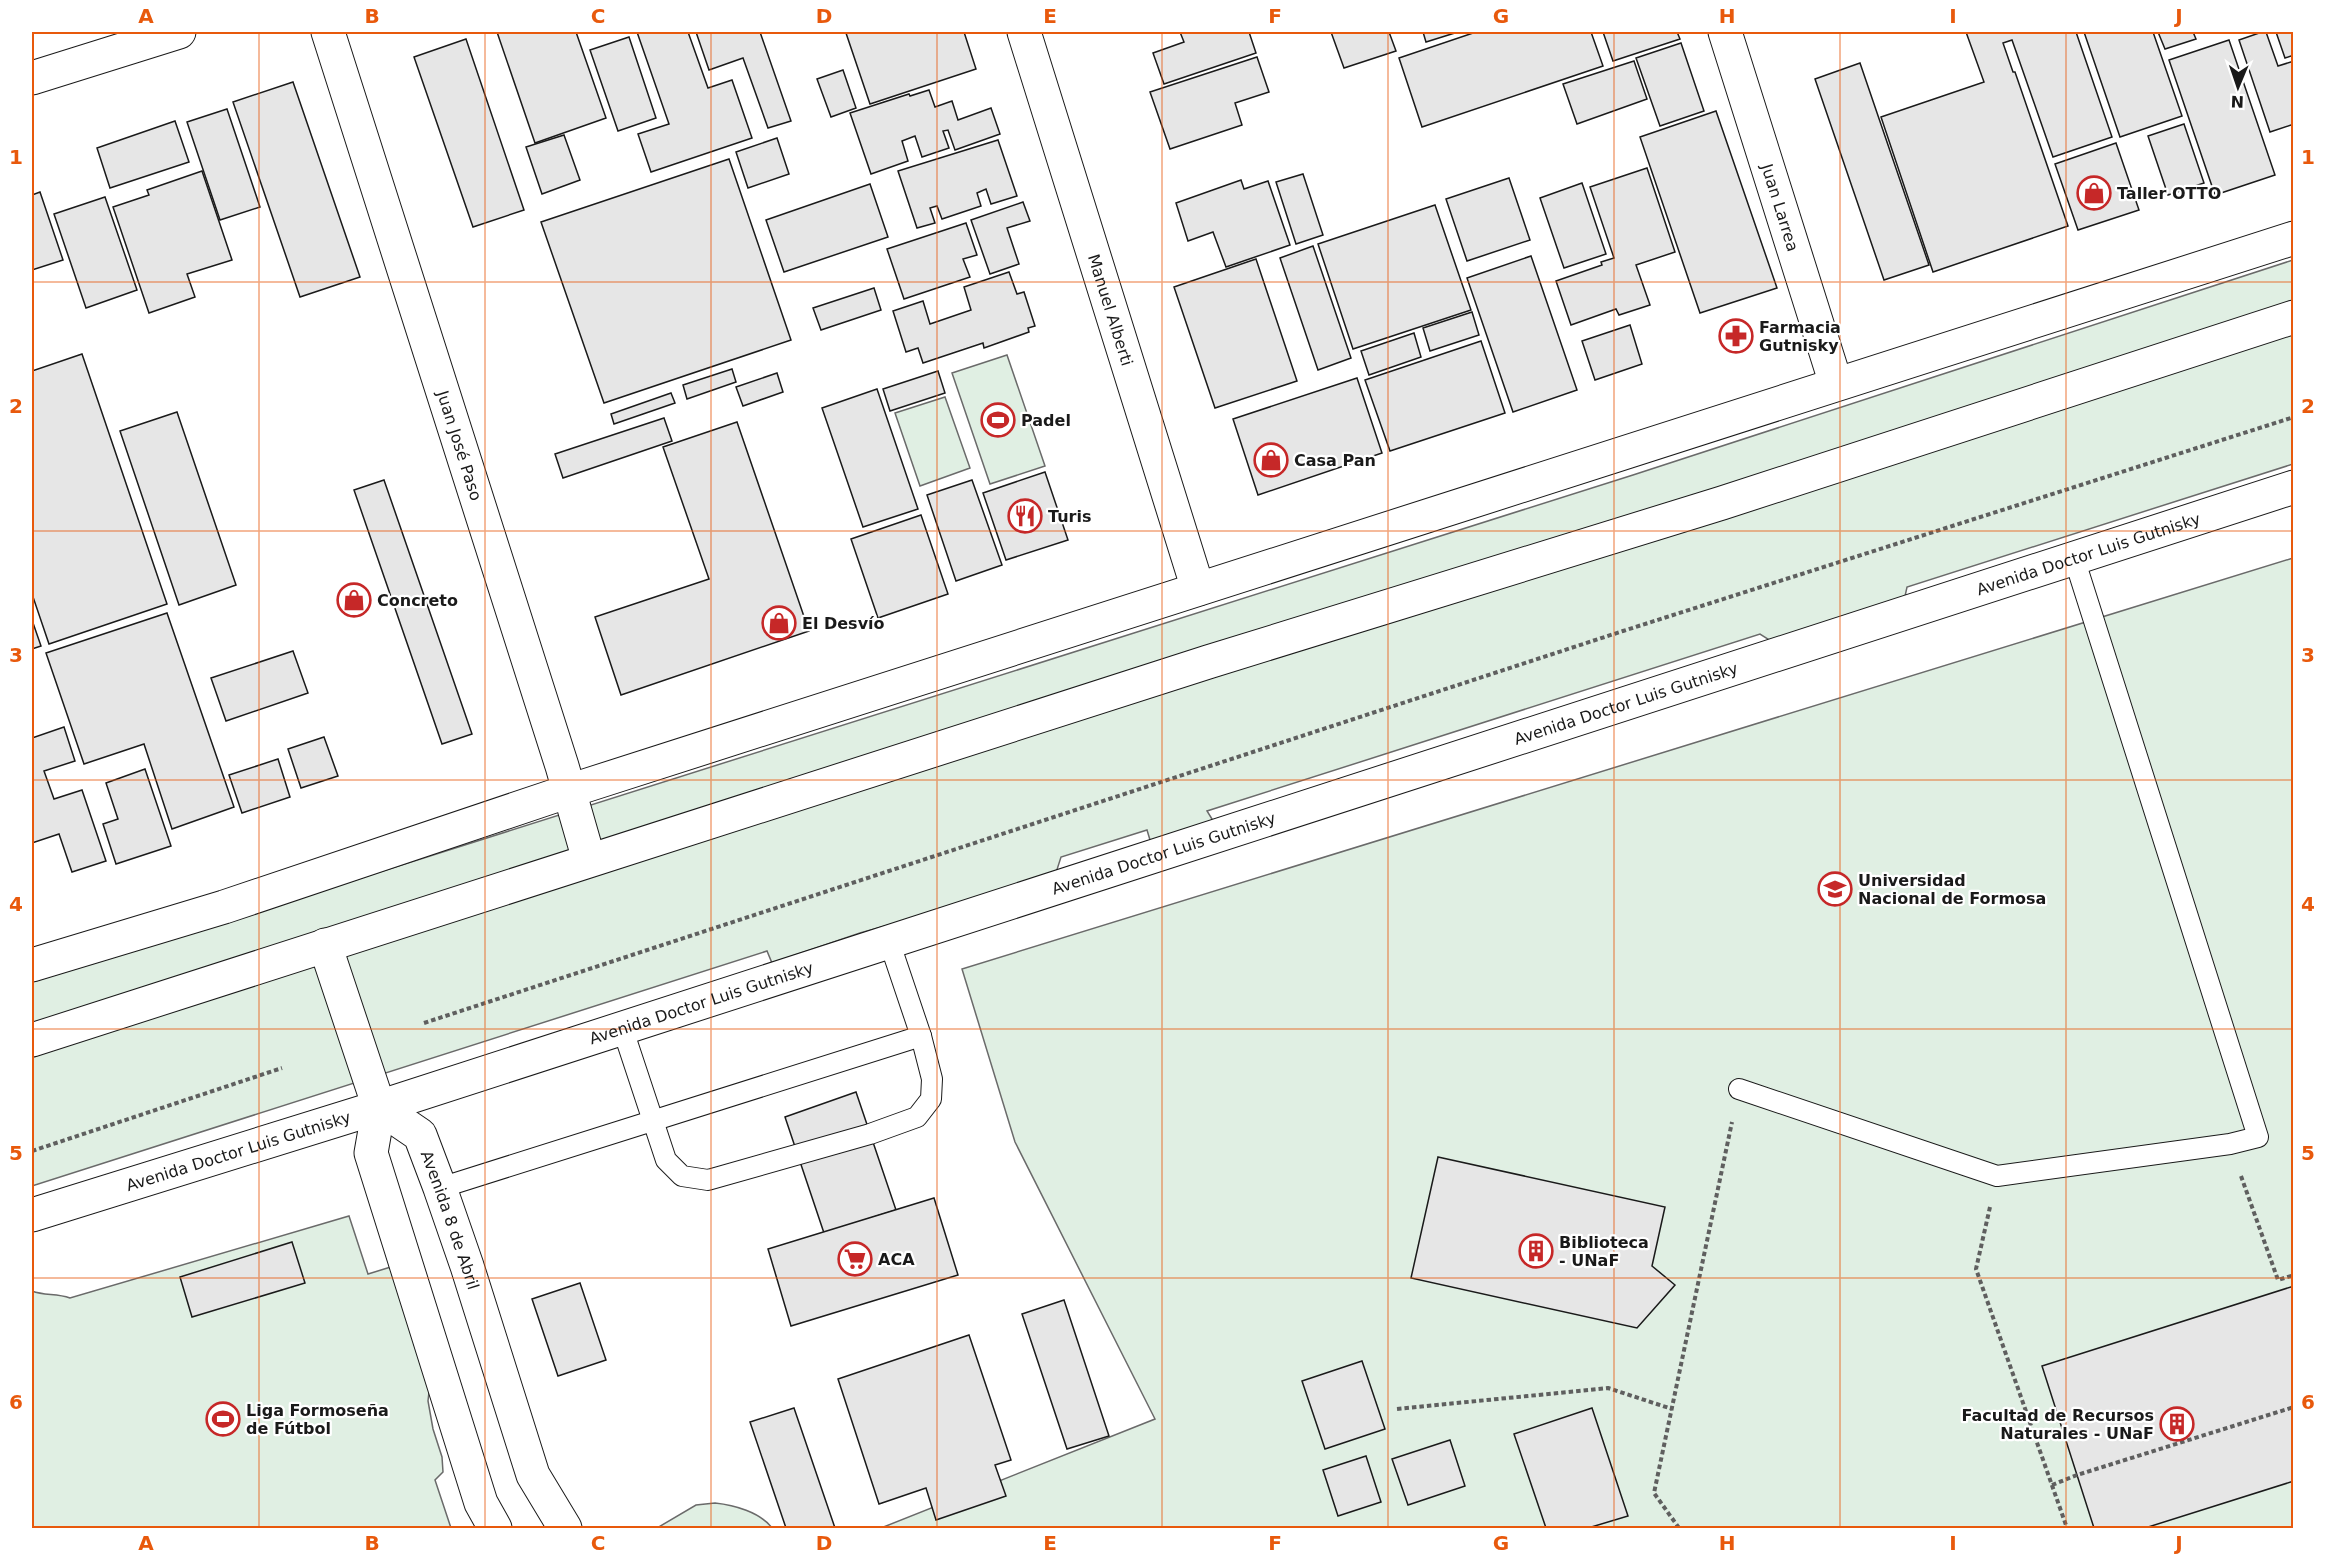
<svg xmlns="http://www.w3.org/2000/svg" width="2325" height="1560" font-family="'DejaVu Sans',sans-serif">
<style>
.green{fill:#e0efe3;stroke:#6a6a6a;stroke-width:1.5}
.building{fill:#e6e6e6;stroke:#1a1a1a;stroke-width:1.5}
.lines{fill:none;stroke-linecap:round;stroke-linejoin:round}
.lane-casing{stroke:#1a1a1a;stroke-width:22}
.street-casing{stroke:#1a1a1a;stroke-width:35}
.secondary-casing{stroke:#1a1a1a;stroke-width:35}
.primary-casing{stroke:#1a1a1a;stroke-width:35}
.path{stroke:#5f5f5f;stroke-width:4;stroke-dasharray:4.5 3;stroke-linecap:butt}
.lane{stroke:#fff;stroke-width:20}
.street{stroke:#fff;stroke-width:33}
.secondary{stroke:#fff;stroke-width:33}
.primary{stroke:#fff;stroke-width:33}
.grid{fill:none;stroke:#e8590c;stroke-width:1.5;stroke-opacity:0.55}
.labels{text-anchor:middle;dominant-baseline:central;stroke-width:4.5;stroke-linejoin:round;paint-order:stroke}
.poi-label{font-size:16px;font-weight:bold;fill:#1a1a1a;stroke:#fff;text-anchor:start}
.street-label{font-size:16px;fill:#1a1a1a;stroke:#fff}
.neatline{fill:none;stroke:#e8590c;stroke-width:2}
.grid-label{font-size:20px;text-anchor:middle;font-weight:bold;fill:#e8590c}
</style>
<rect width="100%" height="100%" fill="#fff"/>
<g class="green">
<polygon points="2293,260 2293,464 1907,587 1904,601 1774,643 1760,634 1207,811 1212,819 1211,827 1153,850 1147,830 1061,857 1054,879 860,933 772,963 767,951 32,1186 32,982 1633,475"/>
<polygon points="1007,355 1045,466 990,484 952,373"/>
<polygon points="945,397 970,468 920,486 895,413"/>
<polygon points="2293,558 2293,1528 881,1528 1155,1419 1015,1142 962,969"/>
<path d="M349 1216 368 1274 394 1266 433 1356 428 1401 433 1429 442 1457 443 1472 435 1480 451 1528H32V1291C45 1296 56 1293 70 1298Z"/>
<path d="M715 1503C734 1505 760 1512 772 1528H657L696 1505Z"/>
</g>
<g class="building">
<polygon points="497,32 576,32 606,118 535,143"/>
<polygon points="637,32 688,32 708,88 732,80 752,138 651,172 638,134 669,124"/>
<polygon points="696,32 760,32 791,121 768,128 743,58 709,70"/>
<polygon points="851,32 964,32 976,69 870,104 846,33"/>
<polygon points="1180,32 1249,32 1256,53 1164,84 1153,53 1184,42"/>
<polygon points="1331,32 1389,32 1396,51 1344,68"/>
<polygon points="1423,32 1458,32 1426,42"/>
<polygon points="1476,32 1591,32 1603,66 1422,127 1399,58"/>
<polygon points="1603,32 1677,32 1680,39 1613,61"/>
<polygon points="1966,32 2076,32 2112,137 2053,157 2012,40 2003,43 2013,72 2015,72 2068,226 1933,272 1881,117 1984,82"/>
<polygon points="2084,32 2153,32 2182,116 2120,137"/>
<polygon points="2158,32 2193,32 2196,39 2165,49"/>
<polygon points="2262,32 2266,32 2278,66 2294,61 2294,124 2270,132 2239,40"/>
<polygon points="2276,32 2293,32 2294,55 2285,58"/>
<polygon points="629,37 656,118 618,131 590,50"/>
<polygon points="466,39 524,210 473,227 414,57"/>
<polygon points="2229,40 2275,175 2215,195 2169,60"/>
<polygon points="1681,43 1704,111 1660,126 1636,58"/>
<polygon points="1257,57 1269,92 1235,103 1242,125 1170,149 1150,92"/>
<polygon points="1634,61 1647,99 1577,124 1563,84"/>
<polygon points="1860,63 1929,265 1884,280 1815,79"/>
<polygon points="843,70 856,108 831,117 817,79"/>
<polygon points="293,82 360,277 300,297 233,102"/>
<polygon points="929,90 935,107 952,101 958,120 991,108 1000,134 955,150 948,130 943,131 949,148 922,157 915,136 902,141 908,161 871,174 850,113 909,94 910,96"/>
<polygon points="227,109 260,207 220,220 187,122"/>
<polygon points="1716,111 1777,288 1700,313 1640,137"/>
<polygon points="175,121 189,162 110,188 97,148"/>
<polygon points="2184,124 2204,183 2168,195 2148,136"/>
<polygon points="564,135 580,180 542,194 526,147"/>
<polygon points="777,138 789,174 748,188 736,152"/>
<polygon points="998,140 1017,196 991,204 986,189 977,193 981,206 942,219 937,206 930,208 935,223 917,228 898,171"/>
<polygon points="2116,143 2139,210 2078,230 2055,164"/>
<polygon points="729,159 791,340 604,403 541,222"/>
<polygon points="1647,168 1675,252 1636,265 1650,305 1619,315 1616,309 1571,325 1556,281 1602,265 1601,262 1614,258 1590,187"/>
<polygon points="202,171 232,260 187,274 195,297 149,313 113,207 149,195 147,190"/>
<polygon points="1303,174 1323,235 1296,244 1276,182"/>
<polygon points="1509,178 1530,240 1467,261 1446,199"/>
<polygon points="1241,180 1244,189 1268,181 1290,245 1226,267 1213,232 1188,241 1176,203"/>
<polygon points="1582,183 1606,254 1564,268 1540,198"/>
<polygon points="870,184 888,237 784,272 766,220"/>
<polygon points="40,192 63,260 32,270 32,195"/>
<polygon points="105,197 137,290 86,308 54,214"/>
<polygon points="1023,202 1030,221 1007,228 1019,264 990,274 971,220"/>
<polygon points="1435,205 1471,310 1353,349 1318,244"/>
<polygon points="966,223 977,255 963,259 970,277 904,299 887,249"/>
<polygon points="1313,246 1351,358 1318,370 1280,258"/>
<polygon points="1531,256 1577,390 1513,412 1467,278"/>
<polygon points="1256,259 1297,381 1215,408 1174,287"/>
<polygon points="1009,272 1017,294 1024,292 1035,326 1028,328 1029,332 984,348 983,343 923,363 918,348 906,352 893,311 923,301 930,324 971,310 964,287"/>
<polygon points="874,288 881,310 821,330 813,308"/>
<polygon points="1472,312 1479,335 1430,351 1423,328"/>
<polygon points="1630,325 1642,364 1595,380 1582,341"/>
<polygon points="1414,333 1421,357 1369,375 1361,351"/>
<polygon points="1481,341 1505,413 1390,451 1365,380"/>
<polygon points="82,354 167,604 49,644 32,594 32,371"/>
<polygon points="732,369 736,382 687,399 683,385"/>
<polygon points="938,371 945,393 890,411 883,389"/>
<polygon points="777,373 783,392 743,406 736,387"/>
<polygon points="1357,378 1382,453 1258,495 1233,419"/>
<polygon points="877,389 918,509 863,527 822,408"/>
<polygon points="671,393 675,403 614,424 611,414"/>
<polygon points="177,412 236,585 179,605 120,431"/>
<polygon points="664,418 672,441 563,478 555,454"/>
<polygon points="737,422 809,631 621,695 595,617 709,579 663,447"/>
<polygon points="1045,472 1068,540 1006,560 983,493"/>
<polygon points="384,480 472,734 442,744 354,490"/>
<polygon points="972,480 1002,565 956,581 927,495"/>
<polygon points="921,515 948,594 878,618 851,539"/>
<polygon points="167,613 234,807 172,829 144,744 84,764 46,653"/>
<polygon points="32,620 41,646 32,649"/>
<polygon points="293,651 308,693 226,721 211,678"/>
<polygon points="64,727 75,761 44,771 54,799 82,790 106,861 72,872 59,834 32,843 32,738"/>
<polygon points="324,737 338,776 301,788 288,749"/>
<polygon points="278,759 290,797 242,813 229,775"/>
<polygon points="145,769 171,846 116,864 103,824 118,819 106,783"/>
<polygon points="856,1092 896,1210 824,1233 785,1117"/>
<polygon points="1438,1157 1665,1207 1652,1266 1675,1285 1637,1328 1411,1278"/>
<polygon points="934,1198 958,1275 791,1326 768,1249"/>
<polygon points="292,1242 305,1283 192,1317 180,1277"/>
<polygon points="580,1283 606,1360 558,1376 532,1299"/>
<polygon points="2294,1286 2294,1481 2145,1528 2094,1528 2042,1366"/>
<polygon points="1064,1300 1109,1436 1067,1449 1022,1314"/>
<polygon points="969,1335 1011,1460 995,1465 1006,1496 936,1520 926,1488 879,1504 838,1379"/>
<polygon points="1362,1361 1385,1429 1325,1449 1302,1381"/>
<polygon points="794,1408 835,1528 786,1528 750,1422"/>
<polygon points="1592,1408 1628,1516 1588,1528 1546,1528 1514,1434"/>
<polygon points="1450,1440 1465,1486 1408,1505 1392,1459"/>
<polygon points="1366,1456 1381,1502 1338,1516 1323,1470"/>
</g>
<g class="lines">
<g class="lane-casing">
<g id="lane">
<polyline points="622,1027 666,1160 682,1176 708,1180 870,1134 917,1117 931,1099 932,1079 921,1036 889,941"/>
<polyline points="1739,1089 1997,1176 2230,1144 2258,1137 2074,558"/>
<polyline points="440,1188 921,1036"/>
</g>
</g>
<g class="street-casing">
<g id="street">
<path id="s1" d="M328 32 562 766 589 860"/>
<path id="s2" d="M1024 32 1198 589"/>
<path id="s3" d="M1725 32 1836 384"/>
<polyline points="32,78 179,32"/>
</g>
</g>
<g class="secondary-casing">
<g id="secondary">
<polyline points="325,945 379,1107 371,1153 481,1503 495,1528"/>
<polyline points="32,965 224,907 569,791 2294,238"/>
<path id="s4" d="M379 1107 420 1135 440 1188 467 1266 533 1475 565 1528"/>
<path id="s5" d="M32 1215 379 1107 2294 487"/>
</g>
</g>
<g class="primary-casing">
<polyline id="primary" points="32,1040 1208,662 1722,503 2294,317"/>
</g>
<g class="path">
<polyline points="424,1023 1623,631 2294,417"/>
<polyline points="32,1151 282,1068"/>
<polyline points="2241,1176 2278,1280 2294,1275"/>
<polyline points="1990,1207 1976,1269 2067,1528"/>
<polyline points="1397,1409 1608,1388 1672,1409"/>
<polyline points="2052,1485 2077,1475 2294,1407"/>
<polyline points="1679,1528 1654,1493 1732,1122"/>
</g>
<use href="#lane" class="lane"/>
<use href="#street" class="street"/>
<use href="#secondary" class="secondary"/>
<use href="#primary" class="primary"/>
</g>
<path class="grid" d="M259 32V1528M485 32V1528M711 32V1528M937 32V1528M1162 32V1528M1388 32V1528M1614 32V1528M1840 32V1528M2066 32V1528M32 282H2294M32 531H2294M32 780H2294M32 1029H2294M32 1278H2294"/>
<defs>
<g id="shop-ring" transform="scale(1.725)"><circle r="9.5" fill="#fff" stroke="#c62828" stroke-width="1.5"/><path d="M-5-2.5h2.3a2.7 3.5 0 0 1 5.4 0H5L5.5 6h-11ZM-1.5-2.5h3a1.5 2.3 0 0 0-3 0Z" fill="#c62828"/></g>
<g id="pharmacy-ring" transform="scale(1.725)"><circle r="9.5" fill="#fff" stroke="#c62828" stroke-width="1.5"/><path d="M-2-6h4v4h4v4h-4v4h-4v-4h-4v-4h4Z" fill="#c62828"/></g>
<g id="stadium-ring" transform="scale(1.725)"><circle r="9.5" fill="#fff" stroke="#c62828" stroke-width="1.5"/><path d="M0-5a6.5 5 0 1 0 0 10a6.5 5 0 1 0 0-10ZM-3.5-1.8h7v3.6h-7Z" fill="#c62828"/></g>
<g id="restaurant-ring" transform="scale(1.725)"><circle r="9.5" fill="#fff" stroke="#c62828" stroke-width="1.5"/><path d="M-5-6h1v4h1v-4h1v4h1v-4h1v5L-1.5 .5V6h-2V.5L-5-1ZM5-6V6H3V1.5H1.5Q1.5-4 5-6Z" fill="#c62828"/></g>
<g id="university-ring" transform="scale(1.725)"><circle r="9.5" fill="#fff" stroke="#c62828" stroke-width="1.5"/><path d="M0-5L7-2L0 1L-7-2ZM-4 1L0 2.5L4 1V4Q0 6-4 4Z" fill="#c62828"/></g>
<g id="building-ring" transform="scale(1.725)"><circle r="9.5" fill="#fff" stroke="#c62828" stroke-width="1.5"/><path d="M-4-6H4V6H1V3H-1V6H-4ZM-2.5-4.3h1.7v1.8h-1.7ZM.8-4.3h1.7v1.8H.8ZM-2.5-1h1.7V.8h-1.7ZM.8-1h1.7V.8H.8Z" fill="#c62828"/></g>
<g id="supermarket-ring" transform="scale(1.725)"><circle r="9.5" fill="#fff" stroke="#c62828" stroke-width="1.5"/><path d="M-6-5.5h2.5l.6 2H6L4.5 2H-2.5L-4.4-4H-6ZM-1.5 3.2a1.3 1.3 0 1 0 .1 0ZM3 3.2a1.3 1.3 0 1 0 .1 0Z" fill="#c62828"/></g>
</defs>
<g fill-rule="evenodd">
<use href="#shop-ring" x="2094" y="193"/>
<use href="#pharmacy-ring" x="1736" y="336"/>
<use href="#stadium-ring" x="998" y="420"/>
<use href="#shop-ring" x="1271" y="460"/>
<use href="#restaurant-ring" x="1025" y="516"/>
<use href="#shop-ring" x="354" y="600"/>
<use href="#shop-ring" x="779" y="623"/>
<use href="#university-ring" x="1835" y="889"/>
<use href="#building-ring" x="1536" y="1251"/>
<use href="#supermarket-ring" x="855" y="1259"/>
<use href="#stadium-ring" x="223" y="1419"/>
<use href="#building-ring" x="2177" y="1424"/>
</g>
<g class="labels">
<g class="poi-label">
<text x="2117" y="193">Taller OTTO</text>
<text x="1759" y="327">Farmacia<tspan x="1759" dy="18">Gutnisky</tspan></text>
<text x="1021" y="420">Padel</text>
<text x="1294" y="460">Casa Pan</text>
<text x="1048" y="516">Turis</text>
<text x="377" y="600">Concreto</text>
<text x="802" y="623">El Desvío</text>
<text x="1858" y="880">Universidad<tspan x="1858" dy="18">Nacional de Formosa</tspan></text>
<text x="1559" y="1242">Biblioteca<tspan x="1559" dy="18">- UNaF</tspan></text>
<text x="878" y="1259">ACA</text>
<text x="246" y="1410">Liga Formoseña<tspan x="246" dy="18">de Fútbol</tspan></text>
<text x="2154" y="1415" text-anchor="end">Facultad de Recursos<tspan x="2154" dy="18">Naturales - UNaF</tspan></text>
</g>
<g class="street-label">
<text stroke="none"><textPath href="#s3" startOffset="184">Juan Larrea</textPath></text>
<text stroke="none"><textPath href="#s2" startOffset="291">Manuel Alberti</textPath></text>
<text stroke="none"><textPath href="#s1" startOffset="434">Juan José Paso</textPath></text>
<text stroke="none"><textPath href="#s5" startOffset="2160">Avenida Doctor Luis Gutnisky</textPath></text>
<text stroke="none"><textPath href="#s5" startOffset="1674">Avenida Doctor Luis Gutnisky</textPath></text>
<text stroke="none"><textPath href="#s5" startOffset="1188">Avenida Doctor Luis Gutnisky</textPath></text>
<text stroke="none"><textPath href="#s5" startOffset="702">Avenida Doctor Luis Gutnisky</textPath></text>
<text stroke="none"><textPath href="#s5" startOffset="216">Avenida Doctor Luis Gutnisky</textPath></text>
<text stroke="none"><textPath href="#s4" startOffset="140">Avenida 8 de Abril</textPath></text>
</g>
</g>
<rect width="2325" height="1560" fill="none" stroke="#ffffff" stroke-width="66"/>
<g transform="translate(2238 87) rotate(182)" stroke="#ffffff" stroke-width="4.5" paint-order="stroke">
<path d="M0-4.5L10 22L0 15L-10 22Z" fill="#1a1a1a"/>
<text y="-9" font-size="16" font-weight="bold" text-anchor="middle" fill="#1a1a1a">N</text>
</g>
<rect x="33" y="33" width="2259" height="1494" class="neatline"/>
<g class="grid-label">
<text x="146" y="23">A</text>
<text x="372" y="23">B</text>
<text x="598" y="23">C</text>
<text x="824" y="23">D</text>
<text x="1050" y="23">E</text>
<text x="1275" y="23">F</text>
<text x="1501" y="23">G</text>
<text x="1727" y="23">H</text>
<text x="1953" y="23">I</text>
<text x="2179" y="23">J</text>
<text x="16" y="164">1</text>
<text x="2308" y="164">1</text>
<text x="16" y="413">2</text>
<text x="2308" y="413">2</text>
<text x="16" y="662">3</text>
<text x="2308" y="662">3</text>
<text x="16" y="911">4</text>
<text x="2308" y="911">4</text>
<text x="16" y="1160">5</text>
<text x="2308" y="1160">5</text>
<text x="16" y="1409">6</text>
<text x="2308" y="1409">6</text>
<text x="146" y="1550">A</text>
<text x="372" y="1550">B</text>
<text x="598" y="1550">C</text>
<text x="824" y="1550">D</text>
<text x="1050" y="1550">E</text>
<text x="1275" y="1550">F</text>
<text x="1501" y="1550">G</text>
<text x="1727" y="1550">H</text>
<text x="1953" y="1550">I</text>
<text x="2179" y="1550">J</text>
</g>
</svg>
